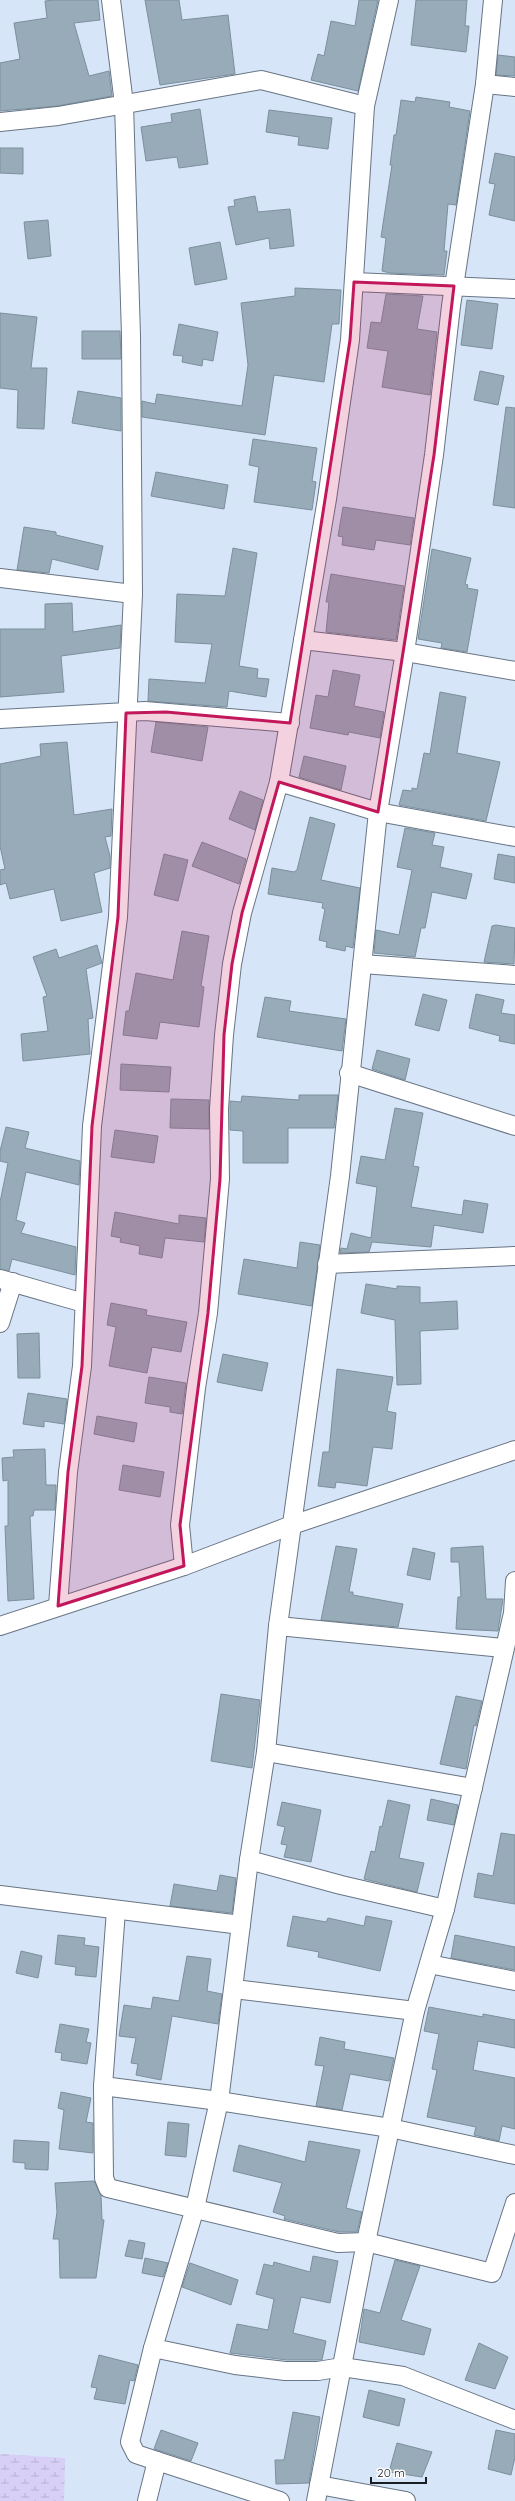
<svg xmlns="http://www.w3.org/2000/svg" width="515" height="2501" font-family="Quicksand,sans-serif">
<style>
.wetland{fill:url(#wetland-marsh)}
.building{fill:#97acb8;stroke:#7b909c}
.lines{fill:none;stroke-linecap:round;stroke-linejoin:round}
.minor-casing{stroke:#687585;stroke-width:20}
.minor{stroke:#fff;stroke-width:18}
.marked{fill:#c2185b;fill-opacity:0.2;stroke:#c2185b;stroke-width:3;stroke-linejoin:round}
</style>
<defs>
<pattern id="wetland-marsh" width="20" height="14" patternUnits="userSpaceOnUse"><rect width="20" height="14" fill="#d8cff6"/><path d="M1 5h8M5 5V1M11 12h8M15 12V8" fill="none" stroke="#b9b1d3"/></pattern>
</defs>
<rect width="100%" height="100%" fill="#d6e5f7"/>
<polygon class="wetland" points="0,2454 65,2458 64,2501 0,2501"/>
<g class="building">
<polygon points="54,0 98,0 100,20 74,23 89,76 109,71 112,96 57,106 0,111 0,63 20,59 14,23 47,18 45,1"/>
<polygon points="145,0 179,0 182,20 228,15 235,74 160,85"/>
<polygon points="359,0 378,0 358,91 311,80 318,54 324,56 331,21 355,26"/>
<polygon points="416,0 467,0 465,26 469,26 466,52 411,45"/>
<polygon points="498,55 515,57 515,76 496,75"/>
<polygon points="416,97 450,102 449,107 470,111 456,205 448,204 444,251 447,251 444,275 390,273 382,271 386,238 381,237 392,165 390,165 394,135 396,135 401,100 415,102"/>
<polygon points="200,109 208,164 179,168 177,157 146,161 141,127 172,122 171,114"/>
<polygon points="269,110 332,118 328,149 298,145 299,137 266,132"/>
<polygon points="0,148 23,148 23,174 0,173"/>
<polygon points="495,153 515,157 515,221 489,215 495,184 489,183"/>
<polygon points="255,196 258,212 290,209 294,246 270,249 269,238 236,245 228,207 235,206 234,200"/>
<polygon points="48,220 51,256 28,259 24,222"/>
<polygon points="220,242 227,279 195,285 189,248"/>
<polygon points="295,288 341,290 339,324 332,324 324,382 274,375 265,435 142,417 142,401 155,404 157,394 242,406 248,365 241,303 295,296"/>
<polygon points="386,294 423,296 417,329 437,332 430,395 382,387 388,351 367,348 371,322 381,323"/>
<polygon points="467,300 498,304 492,349 461,345"/>
<polygon points="0,313 37,317 31,368 47,368 44,429 17,428 18,390 0,388"/>
<polygon points="179,324 218,332 213,361 203,359 202,366 182,362 183,356 173,355"/>
<polygon points="82,331 120,331 121,359 82,359"/>
<polygon points="480,371 504,376 498,405 474,400"/>
<polygon points="78,391 121,398 121,431 72,423"/>
<polygon points="506,407 515,408 515,508 493,505"/>
<polygon points="253,439 317,448 312,481 316,482 312,510 254,502 259,467 249,465"/>
<polygon points="156,472 228,485 224,509 151,496"/>
<polygon points="343,507 414,518 410,545 376,540 374,550 342,545 343,537 338,536"/>
<polygon points="24,527 56,532 56,535 103,546 98,570 52,559 49,573 17,570"/>
<polygon points="233,548 257,553 239,666 258,669 257,678 269,679 266,697 229,691 227,707 148,701 149,679 205,683 212,644 175,642 177,594 225,596"/>
<polygon points="432,549 471,558 465,584 468,585 467,588 478,590 467,652 441,648 442,643 418,639"/>
<polygon points="331,574 404,586 396,640 326,632 329,602 326,602"/>
<polygon points="72,603 73,632 121,625 120,648 61,656 64,692 0,697 0,629 45,629 45,604"/>
<polygon points="333,670 360,675 354,706 384,712 380,738 349,732 348,735 310,728 316,695 328,697"/>
<polygon points="440,692 466,697 457,753 500,762 486,821 399,805 403,790 412,791 412,788 417,789 424,753 430,754"/>
<polygon points="156,722 208,727 202,761 151,752"/>
<polygon points="67,742 74,815 112,809 111,836 105,837 110,856 110,868 94,873 102,912 61,921 54,889 10,899 6,883 0,885 0,870 5,869 0,846 0,764 41,756 40,744"/>
<polygon points="304,756 346,766 341,790 299,777"/>
<polygon points="240,791 263,800 255,830 229,819"/>
<polygon points="310,817 335,824 321,880 360,888 353,948 346,946 345,951 326,947 327,942 319,940 325,909 322,908 323,903 268,894 272,868 294,872 297,870"/>
<polygon points="405,828 435,833 432,845 444,847 440,867 472,874 466,899 432,892 425,928 421,928 415,957 374,953 376,930 399,935 412,870 397,867"/>
<polygon points="202,842 246,859 239,884 192,866"/>
<polygon points="164,854 188,860 178,901 154,895"/>
<polygon points="498,854 515,857 515,883 494,879"/>
<polygon points="496,925 515,928 514,964 484,962 492,926"/>
<polygon points="182,931 209,936 201,986 204,987 199,1027 160,1022 157,1039 123,1035 126,1011 129,1011 136,973 173,980"/>
<polygon points="97,945 102,963 86,969 93,1018 88,1019 90,1054 23,1061 21,1034 48,1031 43,997 47,996 33,957 56,949 59,958"/>
<polygon points="423,994 447,1000 439,1031 415,1025"/>
<polygon points="476,994 504,1000 501,1013 515,1015 515,1044 499,1041 500,1036 469,1028"/>
<polygon points="265,997 291,1001 289,1011 346,1019 342,1051 257,1037"/>
<polygon points="377,1050 410,1059 405,1080 372,1069"/>
<polygon points="121,1064 171,1067 169,1092 120,1090"/>
<polygon points="299,1095 338,1095 334,1128 288,1128 288,1163 243,1163 243,1131 230,1130 230,1101 241,1102 242,1096 299,1100"/>
<polygon points="171,1099 209,1100 209,1129 170,1128"/>
<polygon points="395,1108 423,1113 413,1166 419,1167 411,1207 462,1215 464,1200 488,1204 483,1233 434,1225 431,1247 372,1242 369,1252 340,1253 341,1248 347,1249 351,1233 371,1238 377,1187 356,1183 361,1156 385,1160"/>
<polygon points="6,1127 29,1132 25,1148 80,1161 79,1185 26,1172 16,1220 25,1223 21,1233 76,1247 75,1275 12,1259 9,1271 0,1269 0,1202 8,1163 0,1161 0,1151"/>
<polygon points="115,1130 158,1136 154,1163 111,1157"/>
<polygon points="115,1212 179,1224 179,1215 206,1218 204,1242 165,1238 162,1258 139,1254 140,1246 120,1242 121,1238 111,1236"/>
<polygon points="300,1242 320,1245 312,1306 238,1294 244,1259 297,1268"/>
<polygon points="366,1284 397,1289 397,1286 420,1287 420,1303 457,1301 458,1329 420,1331 421,1384 397,1385 395,1320 361,1313"/>
<polygon points="111,1303 147,1310 146,1315 187,1322 181,1352 152,1347 147,1373 109,1366 116,1327 107,1325"/>
<polygon points="39,1333 40,1378 18,1378 17,1334"/>
<polygon points="223,1354 268,1363 262,1391 217,1382"/>
<polygon points="337,1369 393,1377 387,1411 396,1413 392,1449 373,1447 367,1486 336,1482 335,1488 318,1486 323,1452 329,1452"/>
<polygon points="149,1377 186,1383 182,1414 170,1412 170,1407 145,1403"/>
<polygon points="28,1393 67,1399 64,1424 44,1421 44,1427 23,1424"/>
<polygon points="97,1416 137,1423 134,1442 94,1434"/>
<polygon points="45,1449 46,1485 56,1485 55,1510 34,1510 33,1516 30,1516 34,1599 8,1601 5,1526 8,1526 8,1480 3,1481 2,1458 14,1457 13,1450"/>
<polygon points="123,1465 164,1472 160,1497 119,1490"/>
<polygon points="336,1546 357,1549 349,1592 353,1592 353,1595 403,1604 398,1627 321,1620"/>
<polygon points="483,1546 486,1599 503,1599 498,1631 456,1629 458,1597 461,1597 459,1562 451,1562 451,1548"/>
<polygon points="413,1548 435,1553 430,1580 407,1575"/>
<polygon points="221,1694 260,1700 252,1768 211,1761"/>
<polygon points="456,1696 482,1701 476,1726 474,1725 466,1769 440,1764"/>
<polygon points="431,1799 458,1805 454,1825 427,1820"/>
<polygon points="388,1800 410,1805 399,1858 424,1863 417,1892 364,1879 371,1851 375,1852 380,1826 382,1827"/>
<polygon points="282,1802 321,1810 311,1862 284,1857 287,1845 281,1844 285,1827 277,1825"/>
<polygon points="501,1833 515,1835 515,1904 474,1897 478,1873 493,1876"/>
<polygon points="220,1875 236,1878 232,1913 170,1906 174,1884 217,1891"/>
<polygon points="293,1916 326,1922 328,1918 364,1926 366,1916 392,1921 380,1971 318,1957 319,1952 287,1946"/>
<polygon points="58,1935 85,1938 84,1945 99,1947 96,1977 75,1975 76,1967 55,1964"/>
<polygon points="455,1935 515,1947 515,1970 451,1958"/>
<polygon points="21,1951 42,1956 38,1978 16,1973"/>
<polygon points="187,1956 211,1959 207,1991 222,1994 218,2024 172,2016 161,2080 136,2075 138,2064 131,2063 136,2038 119,2036 124,2005 151,2009 153,1997 179,2001"/>
<polygon points="429,2007 483,2017 483,2014 515,2020 515,2048 478,2041 473,2070 515,2078 515,2129 502,2126 499,2141 474,2135 476,2127 427,2117 437,2070 432,2069 439,2034 424,2031"/>
<polygon points="60,2024 89,2029 86,2042 91,2043 87,2064 61,2060 62,2053 55,2052"/>
<polygon points="320,2037 345,2042 344,2049 394,2058 389,2081 350,2074 342,2110 316,2106 324,2066 315,2065"/>
<polygon points="61,2092 91,2098 86,2122 93,2123 93,2153 59,2149 64,2110 58,2108"/>
<polygon points="168,2122 189,2124 186,2157 165,2155"/>
<polygon points="14,2140 49,2142 48,2170 25,2169 25,2163 13,2162"/>
<polygon points="309,2141 360,2150 346,2208 362,2212 357,2232 339,2232 284,2219 285,2216 273,2212 282,2183 233,2171 239,2145 305,2162"/>
<polygon points="94,2181 101,2195 102,2220 104,2220 96,2278 60,2278 59,2239 53,2239 57,2212 55,2183"/>
<polygon points="129,2240 145,2243 142,2259 125,2256"/>
<polygon points="313,2256 338,2261 330,2303 301,2297 293,2333 326,2341 322,2360 287,2360 230,2353 237,2324 268,2330 274,2299 256,2294 264,2264 273,2266 274,2262 310,2272"/>
<polygon points="145,2258 168,2263 163,2277 142,2273"/>
<polygon points="395,2260 420,2266 401,2320 431,2329 424,2355 359,2342 364,2309 380,2313"/>
<polygon points="190,2263 238,2280 231,2305 182,2287"/>
<polygon points="479,2343 508,2357 495,2389 465,2380"/>
<polygon points="99,2355 138,2365 134,2381 130,2380 125,2404 94,2399 97,2388 91,2387"/>
<polygon points="369,2390 405,2399 399,2426 363,2417"/>
<polygon points="293,2412 320,2417 309,2483 276,2484 275,2460 284,2460"/>
<polygon points="161,2430 198,2443 191,2461 154,2449"/>
<polygon points="496,2430 515,2434 515,2457 511,2475 488,2469"/>
<polygon points="397,2443 432,2452 422,2477 389,2472"/>
</g>
<g class="lines">
<g class="minor-casing">
<g id="minor">
<polyline points="485,84 515,87"/>
<polyline points="0,122 58,116 261,80 365,106"/>
<polyline points="354,282 515,289"/>
<polyline points="0,578 133,594"/>
<polyline points="303,640 405,652 515,671"/>
<polyline points="0,719 145,711 290,723"/>
<polyline points="279,782 378,812 515,837"/>
<polyline points="362,964 515,975"/>
<polyline points="349,1073 515,1126"/>
<polyline points="327,1264 515,1256"/>
<polyline points="0,1279 84,1303"/>
<polyline points="0,1323 13,1282"/>
<polyline points="184,1566 180,1525 196,1388 208,1313 220,1179 219,1109 224,1035 232,964 242,913 279,782 327,499 350,340 365,106 389,0"/>
<polyline points="58,1606 68,1472 82,1366 92,1126 118,917 133,594 131,336 124,104 111,0"/>
<polyline points="0,1626 184,1566 292,1525 515,1450"/>
<polyline points="278,1626 503,1648"/>
<polyline points="266,1752 473,1788"/>
<polyline points="249,1860 341,1885 445,1909"/>
<polyline points="0,1895 241,1925"/>
<polyline points="116,1910 103,2086 104,2178 108,2188 338,2243 366,2242 492,2273 515,2203"/>
<polyline points="429,1964 515,1981"/>
<polyline points="234,1989 415,2011"/>
<polyline points="103,2086 219,2101 390,2128 515,2155"/>
<polyline points="153,2348 235,2365 285,2371 318,2371 342,2367 403,2376 515,2420"/>
<polyline points="157,2461 136,2454 130,2442 153,2348 195,2208 219,2101 249,1860 266,1752 278,1626 340,1176 378,812 405,652 434,455 451,306 485,84 493,0"/>
<polyline points="319,2485 406,2501"/>
<polyline points="147,2501 157,2461 280,2501"/>
<polyline points="316,2501 366,2242 415,2011 445,1909 513,1613 515,1581"/>
</g>
</g>
<use href="#minor" class="minor"/>
</g>
<path class="marked" d="M354 282 454 286 434 455 378 812 279 782 242 913 232 964 224 1035 220 1179 208 1313 180 1525 184 1566 58 1606 68 1472 82 1366 92 1126 118 917 126 713 166 712 290 723 350 340Z"/>
<path d="M371 2477v6h55v-6" fill="none" stroke="#191e24" stroke-width="2"/>
<text x="377" y="2477" font-size="12" fill="#191e24" stroke="#ffffff" stroke-width="3" paint-order="stroke">20 m</text>
</svg>
